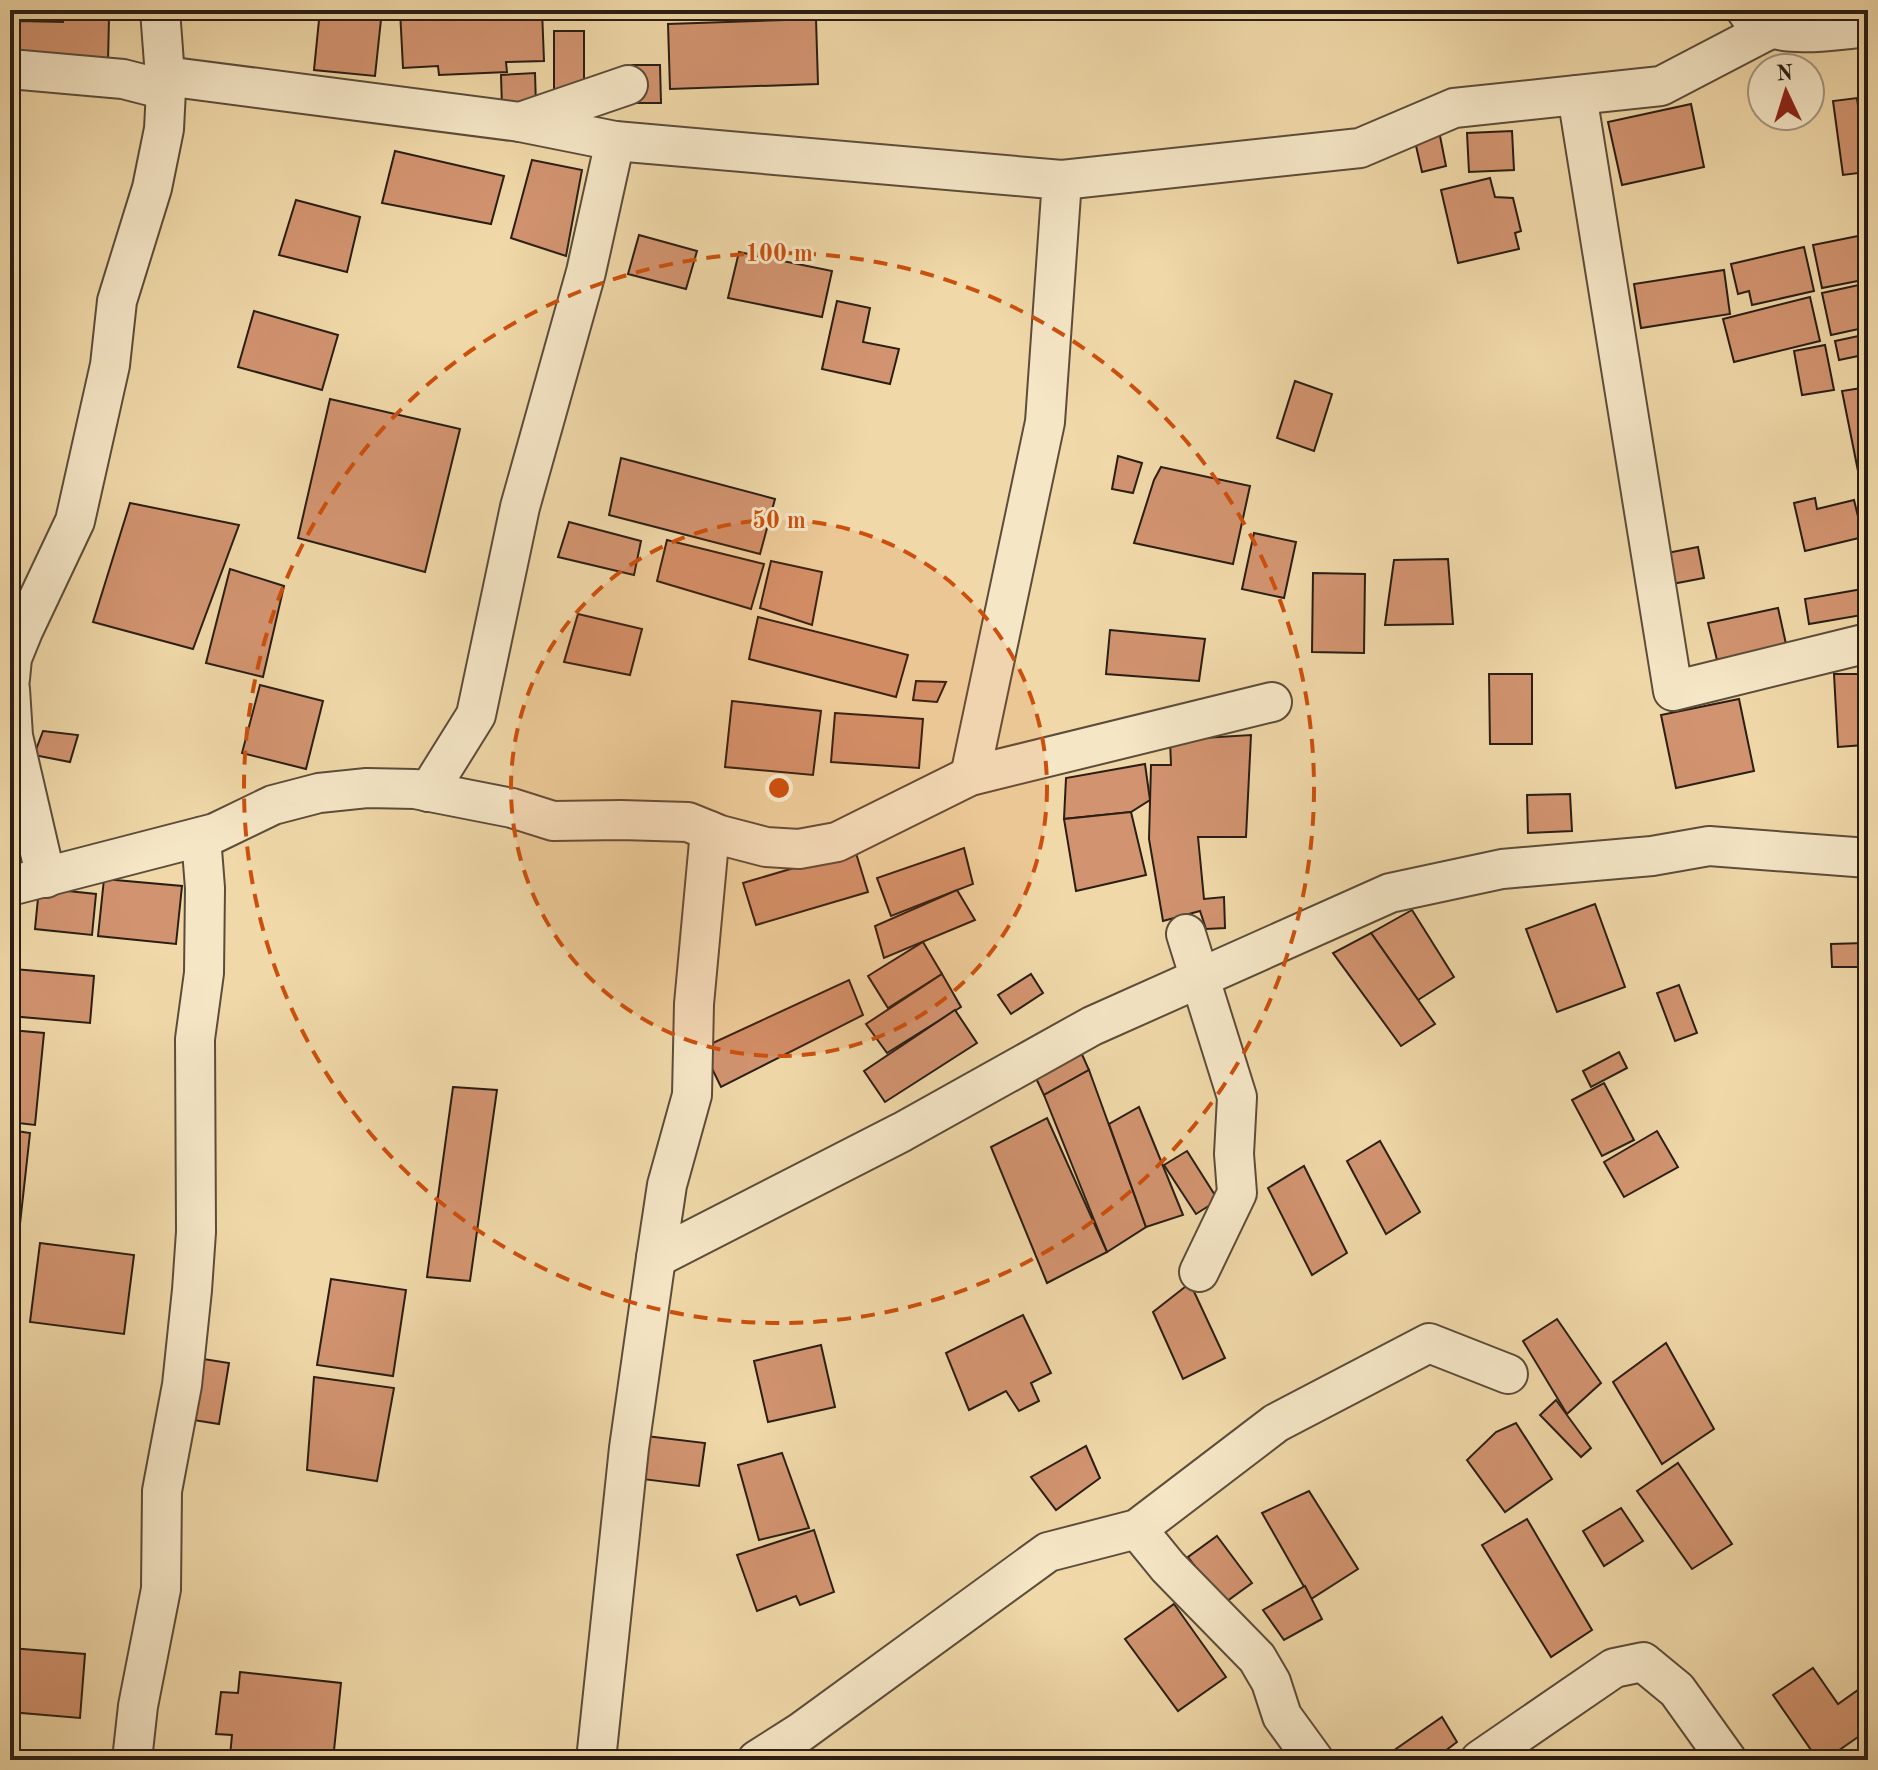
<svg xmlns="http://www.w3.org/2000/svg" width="1878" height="1770" font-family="'Old Standard TT',serif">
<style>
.building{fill:#d29470;stroke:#2a1e15;stroke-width:2}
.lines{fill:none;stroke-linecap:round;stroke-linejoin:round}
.minor-casing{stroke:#5c4c3a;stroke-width:42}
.minor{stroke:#f5e6c6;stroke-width:38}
.ring{fill:none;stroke:#cc500d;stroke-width:4;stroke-dasharray:14 10}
.centre{fill:#cc500d;stroke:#f5e6c6;stroke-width:4}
.ring-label{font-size:24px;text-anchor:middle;font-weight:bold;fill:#cc500d;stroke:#f5e6c6;stroke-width:6;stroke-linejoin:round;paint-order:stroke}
</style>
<rect width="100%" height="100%" fill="#f0d8a8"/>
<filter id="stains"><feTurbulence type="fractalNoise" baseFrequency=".0025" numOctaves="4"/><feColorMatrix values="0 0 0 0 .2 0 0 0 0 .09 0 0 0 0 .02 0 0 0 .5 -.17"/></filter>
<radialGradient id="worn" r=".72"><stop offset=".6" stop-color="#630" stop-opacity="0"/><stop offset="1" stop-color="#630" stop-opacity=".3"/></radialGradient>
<g class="building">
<polygon points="320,10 382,10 375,76 314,70"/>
<polygon points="400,10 542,10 544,61 506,62 507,72 439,75 438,66 403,68"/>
<polygon points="63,17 109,18 108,62 18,62 18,21 63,22"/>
<polygon points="816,19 818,84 670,89 668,24"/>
<rect x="554" y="31" width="30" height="63"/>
<polygon points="632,65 660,65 661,103 633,103"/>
<polygon points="535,73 536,106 502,108 501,75"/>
<polygon points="1857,98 1867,172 1843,175 1833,101"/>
<polygon points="1691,104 1704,167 1622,185 1608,122"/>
<polygon points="1439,131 1446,166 1422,172 1414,137"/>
<polygon points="1512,131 1514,170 1469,172 1467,133"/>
<polygon points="395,151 504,176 491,224 382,203"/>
<polygon points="532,160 582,170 566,256 511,238"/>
<polygon points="1490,178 1495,197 1513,198 1521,231 1515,233 1519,249 1458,263 1441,190"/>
<polygon points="296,200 360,217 347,272 279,255"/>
<polygon points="1868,234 1868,279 1822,288 1813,245"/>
<polygon points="639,235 697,251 686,289 628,274"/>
<polygon points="1804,247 1814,291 1752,305 1749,291 1738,294 1731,264"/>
<polygon points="739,252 832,271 822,317 728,298"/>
<polygon points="1724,270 1730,314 1641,328 1634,284"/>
<polygon points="1868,283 1868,327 1831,335 1822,293"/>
<polygon points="1810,297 1820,341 1734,362 1723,319"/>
<polygon points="837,301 870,308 863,342 899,349 890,384 822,369"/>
<polygon points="254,311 338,335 322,390 238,367"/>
<polygon points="1868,334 1868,354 1839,360 1835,341"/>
<polygon points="1825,345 1834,390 1802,395 1794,351"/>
<polygon points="1295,381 1332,394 1314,451 1277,438"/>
<polygon points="1868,387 1868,474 1859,476 1842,391"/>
<polygon points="330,399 460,429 425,572 298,538"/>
<polygon points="1118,456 1142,463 1133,493 1112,489"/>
<polygon points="621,458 775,499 760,554 609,515"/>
<polygon points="1161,467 1250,486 1233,564 1134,543 1154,480"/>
<polygon points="1815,498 1817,509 1854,500 1863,537 1805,551 1794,503"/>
<polygon points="130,503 239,525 193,649 93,622"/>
<polygon points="569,522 641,541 634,575 558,557"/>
<polygon points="1254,533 1296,542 1284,598 1242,589"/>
<polygon points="667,540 764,564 751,609 657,581"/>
<polygon points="1698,547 1704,578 1672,584 1667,553"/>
<polygon points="1448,559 1453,624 1385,625 1394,560"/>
<polygon points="771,561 822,572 812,625 760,608"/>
<polygon points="230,569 284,586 263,677 206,663"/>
<polygon points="1313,573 1365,574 1364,653 1312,652"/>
<polygon points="1868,588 1868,614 1809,624 1805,599"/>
<polygon points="1778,608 1786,644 1717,660 1708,623"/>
<polygon points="578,614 642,629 630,675 564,662"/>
<polygon points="758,617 908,655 896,697 749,659"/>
<polygon points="1110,630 1205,639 1199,681 1106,674"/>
<polygon points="1489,674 1532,674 1532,744 1490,744"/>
<polygon points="1834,674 1859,674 1864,745 1838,747"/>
<polygon points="916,681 946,682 937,702 913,700"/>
<polygon points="260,685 323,701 306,769 242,753"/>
<polygon points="1739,699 1754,771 1676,788 1661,715"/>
<polygon points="732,701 821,711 813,775 725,767"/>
<polygon points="835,713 923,719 919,768 831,762"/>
<polygon points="43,731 78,735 70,762 34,755"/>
<polygon points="1251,735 1246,837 1198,837 1204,899 1224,897 1225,928 1206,929 1200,911 1163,921 1149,839 1151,765 1171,765 1170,740"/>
<polygon points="1145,764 1150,800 1131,812 1064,819 1066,778"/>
<polygon points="1570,794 1572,831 1528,833 1527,795"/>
<polygon points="1131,812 1146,875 1076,891 1064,819"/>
<polygon points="964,848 973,884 891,916 877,878"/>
<polygon points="855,850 868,892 756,925 743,883"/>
<polygon points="104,879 182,886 176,944 98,936"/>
<polygon points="39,888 96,894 92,935 35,929"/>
<polygon points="957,890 975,920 884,958 875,926"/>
<polygon points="1595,904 1625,987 1557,1012 1526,929"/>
<polygon points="1412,910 1454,977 1418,1000 1371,933"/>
<polygon points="1371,933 1435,1024 1401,1046 1333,953"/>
<polygon points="923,942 942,974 888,1008 868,976"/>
<polygon points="1864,943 1864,967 1832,967 1831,944"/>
<polygon points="14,969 94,976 90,1023 10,1016"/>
<polygon points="942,974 961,1007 887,1053 866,1024"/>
<polygon points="1031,974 1043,993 1011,1014 998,995"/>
<polygon points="849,980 863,1015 721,1087 702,1048"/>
<polygon points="1679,985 1697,1033 1675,1041 1657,993"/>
<polygon points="955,1010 977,1043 885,1102 864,1071"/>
<polygon points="10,1030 44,1033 35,1125 10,1122"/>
<polygon points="1080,1050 1089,1070 1044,1095 1033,1072"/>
<polygon points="1619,1052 1627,1068 1591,1087 1583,1071"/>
<polygon points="1089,1070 1146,1227 1107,1252 1044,1095"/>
<polygon points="1604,1083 1634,1140 1602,1156 1572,1100"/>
<polygon points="453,1087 497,1090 470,1281 427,1277"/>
<polygon points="1139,1107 1183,1215 1146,1227 1109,1124"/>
<polygon points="1047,1118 1107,1252 1047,1283 991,1147"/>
<polygon points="10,1130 30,1133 20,1224 10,1223"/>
<polygon points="1657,1131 1678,1167 1624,1197 1604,1162"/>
<polygon points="1380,1141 1420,1212 1386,1234 1347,1161"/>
<polygon points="1187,1151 1218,1200 1196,1214 1164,1165"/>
<polygon points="1304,1166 1347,1253 1312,1275 1268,1188"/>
<polygon points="10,1231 18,1232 10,1303"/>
<polygon points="40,1243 134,1255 124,1334 30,1322"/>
<polygon points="331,1279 406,1290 393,1376 317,1365"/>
<polygon points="1190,1283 1225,1358 1183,1379 1153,1312"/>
<polygon points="1023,1315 1051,1373 1031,1383 1039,1401 1019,1411 1006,1391 969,1410 946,1353"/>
<polygon points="1557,1319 1601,1383 1567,1414 1523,1341"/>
<polygon points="1666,1343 1714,1429 1662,1464 1613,1382"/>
<polygon points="821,1345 835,1407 768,1422 754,1361"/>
<polygon points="197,1358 229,1363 219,1424 187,1419"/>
<polygon points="314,1377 394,1388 377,1481 307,1470"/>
<polygon points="1556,1400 1591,1448 1581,1457 1540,1415"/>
<polygon points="1516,1423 1552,1479 1505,1512 1467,1460 1496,1432"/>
<polygon points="646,1436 705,1443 699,1486 642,1479"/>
<polygon points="1086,1446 1100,1478 1056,1510 1031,1477"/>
<polygon points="782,1453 809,1528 759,1540 738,1465"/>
<polygon points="1678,1463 1732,1544 1692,1569 1637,1491"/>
<polygon points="1309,1491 1358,1569 1311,1599 1262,1513"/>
<polygon points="1621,1508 1643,1541 1604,1566 1583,1531"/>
<polygon points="1527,1519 1592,1630 1551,1657 1482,1545"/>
<polygon points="814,1530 834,1592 800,1605 796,1596 757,1611 737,1555"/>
<polygon points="1217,1536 1252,1583 1223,1604 1188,1557"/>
<polygon points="1305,1586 1322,1619 1284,1640 1263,1610"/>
<polygon points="1174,1604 1226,1677 1178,1711 1125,1639"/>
<polygon points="10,1648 85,1654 80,1718 10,1712"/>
<polygon points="1813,1668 1838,1704 1858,1690 1868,1704 1868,1730 1825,1760 1818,1760 1773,1695"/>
<polygon points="240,1672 341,1683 333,1760 271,1760 230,1756 232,1735 216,1734 221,1692 238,1693"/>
<polygon points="1442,1717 1457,1742 1433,1760 1380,1760"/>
</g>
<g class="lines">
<g class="minor-casing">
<g id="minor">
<path d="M1746 10C1767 44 1834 30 1868 27"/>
<polyline points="10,69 123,79 166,90"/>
<polyline points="165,76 520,122 628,85"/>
<polyline points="1577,95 1673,691 1868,643"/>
<polyline points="615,141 1062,180 1045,422 970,776"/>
<polyline points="1062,180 1360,148 1454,108 1661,86 1772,28"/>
<polyline points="10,679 12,658 23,631 75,521 110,365 117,301 152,188 164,129 166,90 160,10"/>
<polyline points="10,689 13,736 46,878"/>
<polyline points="428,792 476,715 520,507 586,272 615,141 520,122"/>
<polyline points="10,886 215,833 273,805 319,793 367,788 415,789 512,808 553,821 621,820 688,822 720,835 766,847 799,849 837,842 970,776 1272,702"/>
<polyline points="1186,934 1237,1097 1234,1154 1237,1193 1199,1272"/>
<polyline points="656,1258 902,1132 1092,1026 1390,893 1502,869 1652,856 1709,846 1868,858"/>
<polyline points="1137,1529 1168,1567 1257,1658 1271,1682 1282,1716 1314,1760"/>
<polyline points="132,1760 138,1706 161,1589 162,1491 182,1385 192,1290 196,1232 195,1039 204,973 205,888 201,837"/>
<polyline points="596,1760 629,1448 656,1258 667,1185 692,1095 694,1004 710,831"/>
<polyline points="757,1760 801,1732 1048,1552 1137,1529 1276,1423 1429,1343 1508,1374"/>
<polyline points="1480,1760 1614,1668 1643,1662 1677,1690 1727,1760"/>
</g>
</g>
<use href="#minor" class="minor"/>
</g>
<circle cx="779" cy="788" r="268" fill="#cc500d" fill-opacity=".12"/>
<g class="ring">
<circle cx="779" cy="788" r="268"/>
<circle cx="779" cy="788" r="535"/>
</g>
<circle cx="779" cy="788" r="12" class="centre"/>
<g class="ring-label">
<text x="779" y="261">100 m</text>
<text x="779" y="528">50 m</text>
</g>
<rect width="1878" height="1770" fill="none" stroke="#f0d8a8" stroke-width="40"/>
<rect x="12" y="12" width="1854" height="1746" fill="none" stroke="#2a1e15" stroke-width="4"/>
<rect x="20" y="20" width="1838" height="1730" fill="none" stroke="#2a1e15" stroke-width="2"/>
<g transform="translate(1786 92) rotate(356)"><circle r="38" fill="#f5e6c6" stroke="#a4967f" stroke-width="2"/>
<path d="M0-6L14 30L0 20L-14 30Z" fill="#8f2418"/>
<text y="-12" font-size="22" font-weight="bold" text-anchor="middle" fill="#2a1e15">N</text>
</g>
<rect width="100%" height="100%" filter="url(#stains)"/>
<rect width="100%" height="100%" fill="url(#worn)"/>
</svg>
